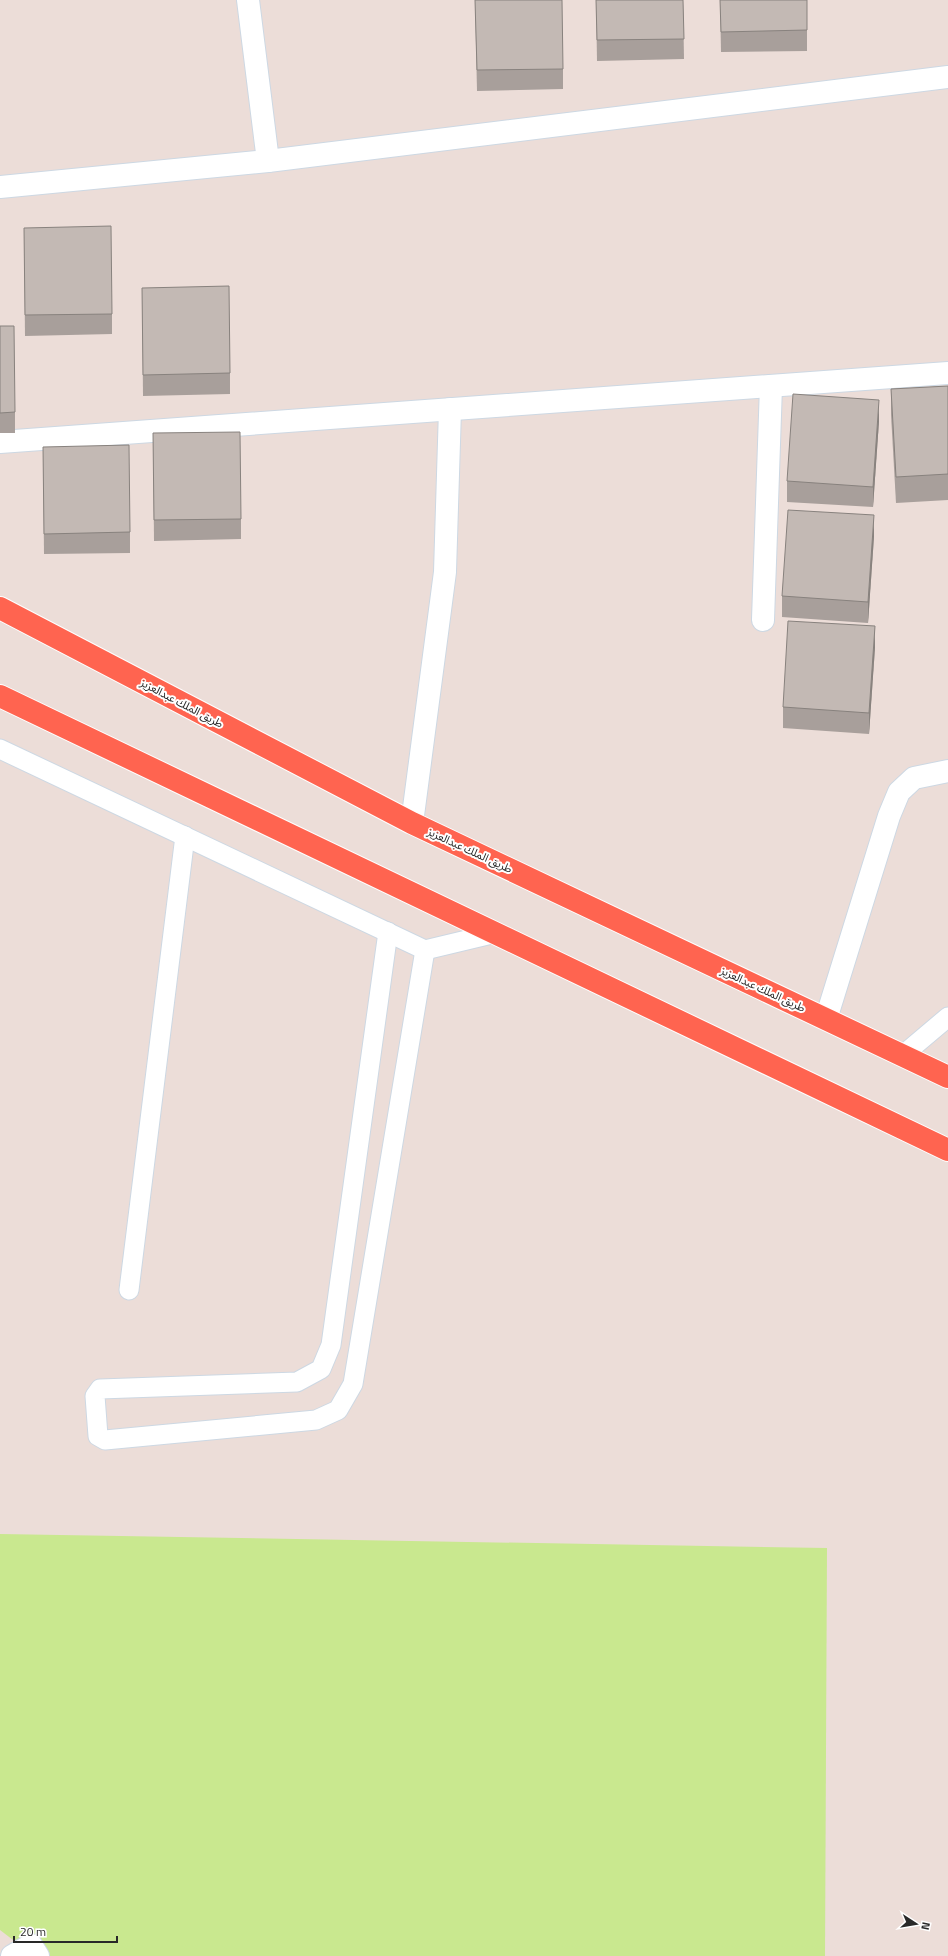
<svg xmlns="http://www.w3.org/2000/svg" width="948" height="1956" font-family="'Titillium Web','Noto Sans Arabic',sans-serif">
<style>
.green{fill:#c9e88f}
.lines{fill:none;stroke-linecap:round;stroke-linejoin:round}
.lane-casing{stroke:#cdd8e3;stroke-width:21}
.street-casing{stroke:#cdd8e3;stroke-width:24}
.highway-casing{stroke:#fff;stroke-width:24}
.lane{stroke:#fff;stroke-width:19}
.street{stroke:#fff;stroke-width:22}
.highway{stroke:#ff6450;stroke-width:22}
.wall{fill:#a89f9b}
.shaded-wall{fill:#88827e}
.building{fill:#c3b9b4;stroke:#88827e}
.labels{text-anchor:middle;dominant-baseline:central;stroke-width:4;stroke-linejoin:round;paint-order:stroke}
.street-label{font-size:11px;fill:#282828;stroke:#fff}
</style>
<rect width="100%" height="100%" fill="#ecddd8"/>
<polygon class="green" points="0,1534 827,1548 825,1956 34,1956 0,1930"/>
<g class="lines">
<g class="lane-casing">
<g id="lane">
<polyline points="0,749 425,950 496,933"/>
<polyline points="388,932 331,1345 321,1369 297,1382 100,1389 95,1396 98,1436 105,1440 316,1420 338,1410 353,1384 425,950"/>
<polyline points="903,1055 948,1017"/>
<polyline points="129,1290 185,836"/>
</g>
</g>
<g class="street-casing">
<g id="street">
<polyline points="248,0 268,161"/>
<polyline points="0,187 268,161 948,77"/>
<polyline points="0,442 948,373"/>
<polyline points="763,620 771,386"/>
<polyline points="412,823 445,572 450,409"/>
<polyline points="826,1019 889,816 899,792 914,778 948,771"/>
<polyline points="12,1956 31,1945 38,1956"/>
</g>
</g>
<g class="highway-casing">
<g id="highway">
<polyline points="0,608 412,823 948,1077"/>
<polyline points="0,696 948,1150"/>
</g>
</g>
<use href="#lane" class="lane"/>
<use href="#street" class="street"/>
<use href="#highway" class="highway"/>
</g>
<g class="wall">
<polygon points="475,0 563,69 563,89 477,91"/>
<polygon points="596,0 683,0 684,59 597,61"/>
<polygon points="720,0 807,0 807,51 721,52"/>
<polygon points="24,228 112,314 112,334 25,336"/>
<polygon points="142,288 230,373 230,394 143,396"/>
<polygon points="0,326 15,412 15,433 0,433"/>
<polygon points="948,386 948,500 896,503 891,415 891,389"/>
<polygon points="879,421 873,507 787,502 787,481"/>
<polygon points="153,433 241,519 241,539 154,541"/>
<polygon points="43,447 130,532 130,553 44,554"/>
<polygon points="874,536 868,623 782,617 782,596"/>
<polygon points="875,647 869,734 783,728 783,707"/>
</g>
<g class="shaded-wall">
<polygon points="879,400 879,421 873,507 873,487"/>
<polygon points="874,515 874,536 868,623 868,602"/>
<polygon points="875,626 875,647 869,734 869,713"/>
</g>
<g class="building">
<polygon points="475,0 562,0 563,69 477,70"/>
<polygon points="596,0 683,0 684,39 597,40"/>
<polygon points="720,0 807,0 807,30 721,32"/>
<polygon points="111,226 112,314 25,315 24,228"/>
<polygon points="229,286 230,373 143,375 142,288"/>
<polygon points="0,326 14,326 15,412 0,413"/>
<polygon points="948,386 948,474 896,477 891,389"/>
<polygon points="793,394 879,400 873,487 787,481"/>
<polygon points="240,432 241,519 154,520 153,433"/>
<polygon points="129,445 130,532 44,534 43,447"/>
<polygon points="788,510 874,515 868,602 782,596"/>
<polygon points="788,621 875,626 869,713 783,707"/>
</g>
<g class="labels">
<g class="street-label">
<text transform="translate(182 703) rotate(28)">طريق الملك عبدالعزيز</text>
<text transform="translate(470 850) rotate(25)">طريق الملك عبدالعزيز</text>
<text transform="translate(763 989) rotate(25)">طريق الملك عبدالعزيز</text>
</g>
</g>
<g transform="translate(916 1924) rotate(102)" stroke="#ffffff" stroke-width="3" paint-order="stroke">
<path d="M0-3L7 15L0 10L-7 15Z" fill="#282828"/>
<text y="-6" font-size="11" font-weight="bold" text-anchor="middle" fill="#282828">N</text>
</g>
<path d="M14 1936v6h103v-6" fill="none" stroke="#282828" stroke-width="2"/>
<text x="20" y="1936" font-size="12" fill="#282828" stroke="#ffffff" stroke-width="3" paint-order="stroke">20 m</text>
</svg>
